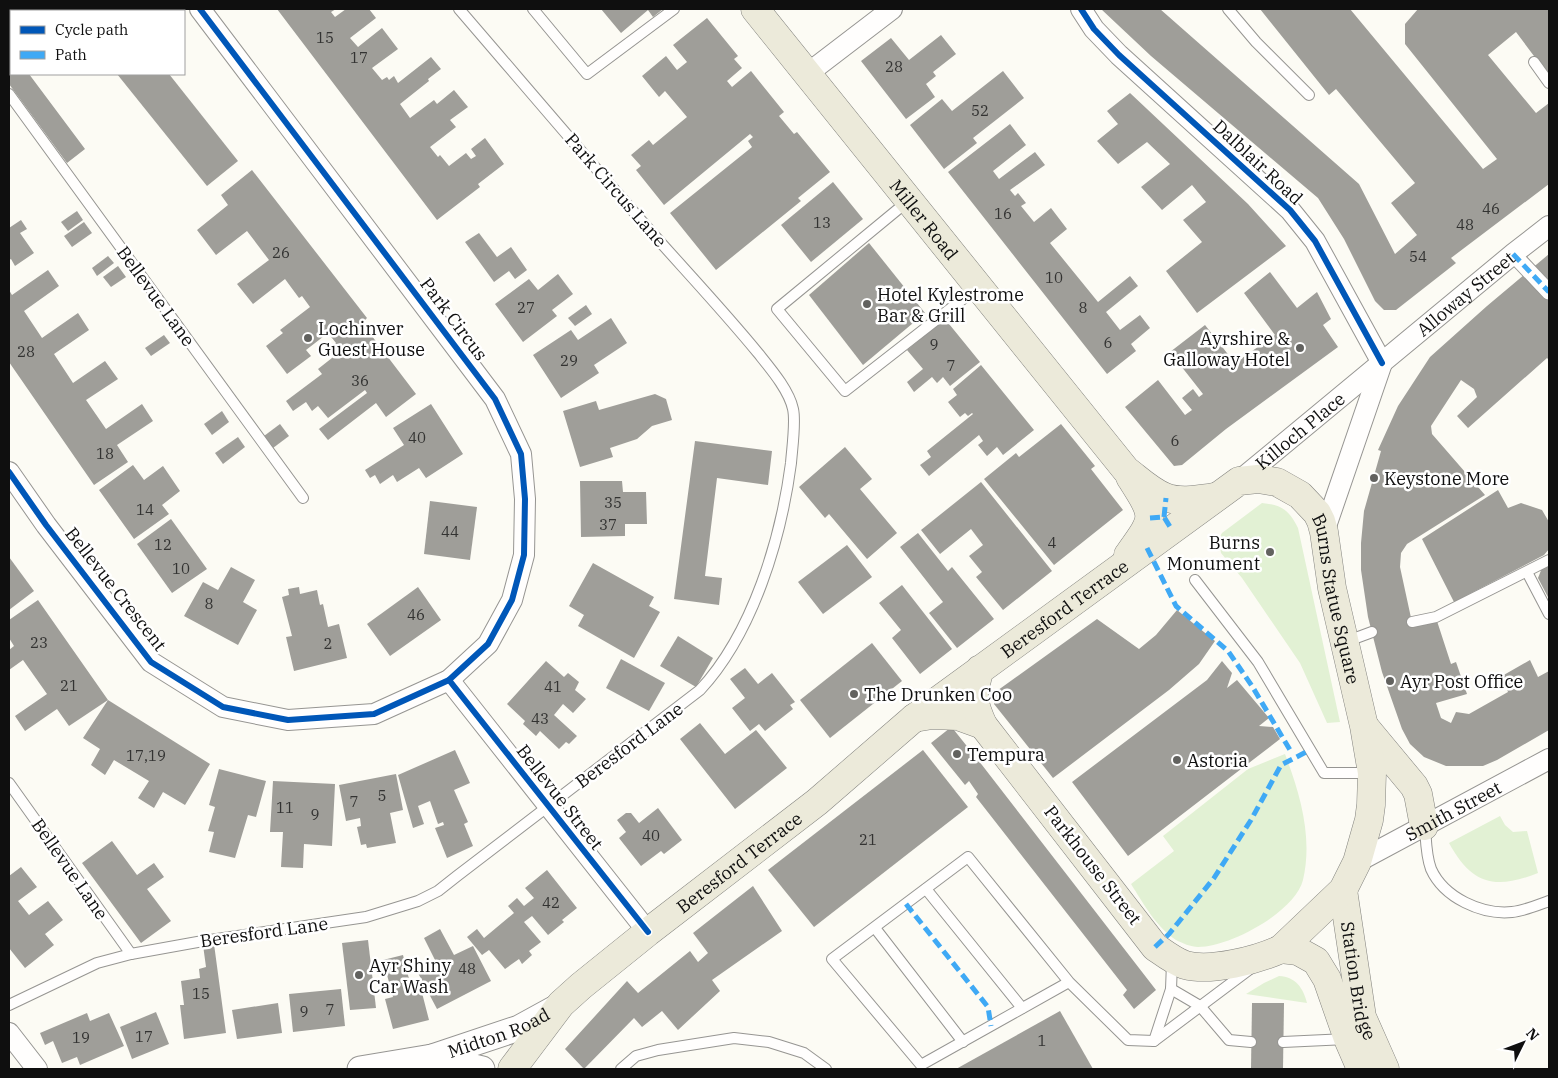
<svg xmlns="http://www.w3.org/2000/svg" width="1558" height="1078" font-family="'IBM Plex Serif',serif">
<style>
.green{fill:#e2f1d4}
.building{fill:#9f9e99}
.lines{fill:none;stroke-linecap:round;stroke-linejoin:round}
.service-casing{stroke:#969592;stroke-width:12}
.pedestrian-casing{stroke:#969592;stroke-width:17}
.minor-casing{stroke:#969592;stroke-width:22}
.tertiary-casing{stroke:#969592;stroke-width:27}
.primary-casing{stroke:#83837f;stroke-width:29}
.service{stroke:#fffefd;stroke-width:10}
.pedestrian{stroke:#fffefd;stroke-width:15}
.minor{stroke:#fffefd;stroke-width:20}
.tertiary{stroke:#fffefd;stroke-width:25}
.primary{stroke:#eceada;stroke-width:28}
.quiet{stroke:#3fa9f5;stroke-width:5;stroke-dasharray:10 5;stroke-linecap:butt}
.cycleway-casing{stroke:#fff;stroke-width:9}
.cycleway{stroke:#0057b8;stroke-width:6}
.poi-dot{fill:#62625f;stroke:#fff;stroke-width:2}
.labels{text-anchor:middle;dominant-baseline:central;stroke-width:5;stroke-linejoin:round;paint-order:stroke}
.number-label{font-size:15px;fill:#333332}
.street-label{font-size:18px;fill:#0f0f0f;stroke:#fff}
.poi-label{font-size:18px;fill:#0f0f0f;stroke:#fff;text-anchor:start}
</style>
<rect width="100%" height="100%" fill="#fcfbf4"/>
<g class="green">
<path d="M1262 503C1282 505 1289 510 1298 528L1340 722 1327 723 1300 663 1242 578 1221 553 1219 538 1222 533Z"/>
<path d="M1285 754C1300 794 1313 837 1303 880 1295 912 1230 947 1198 947 1191 947 1182 943 1176 940 1157 928 1143 903 1131 884L1174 851 1163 836 1248 769Z"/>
<path d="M1500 816 1505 825 1513 832 1527 831 1538 873C1495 890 1472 885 1449 843Z"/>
<path d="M1279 976C1296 977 1303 988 1307 1003L1246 994 1264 983Z"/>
</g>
<g class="building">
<polygon points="277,9 336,9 331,12 335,17 346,9 369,9 376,18 350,38 358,47 382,28 398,49 372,68 382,80 387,77 389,80 394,76 398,83 431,57 441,69 428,79 429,81 400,104 410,118 434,100 437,104 454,90 468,107 450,120 456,127 430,147 438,157 440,155 449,166 466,153 471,159 476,156 471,149 485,138 504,164 478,184 480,187 437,220"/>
<polygon points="601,9 663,9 653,17 648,10 621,33"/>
<polygon points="1101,9 1160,9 1359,184 1395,254 1417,235 1391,203 1415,183 1336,89 1329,95 1260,9 1350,9 1483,169 1497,159 1405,44 1405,24 1418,9 1549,9 1549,76 1516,32 1488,55 1536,113 1549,103 1549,184 1451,258 1456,263 1396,310 1384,310 1375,301 1344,239 1318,198 1151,56"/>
<polygon points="707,18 738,56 734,59 742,68 727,81 732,87 751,71 784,112 779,116 794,134 797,132 830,172 798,198 801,201 716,270 670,213 752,147 748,141 753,137 750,134 664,205 636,170 641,166 631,155 649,140 653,145 687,117 665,91 659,97 642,76 666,56 677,70 687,62 673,45"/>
<polygon points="941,35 956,54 933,72 936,76 926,84 935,97 906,119 861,61 891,38 909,60"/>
<polygon points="11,61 11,74 29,74 85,149 67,163 9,84 9,63"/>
<polygon points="1003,71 1024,98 973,138 977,143 944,169 910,125 942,99 952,111"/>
<polygon points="117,74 169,74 238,161 207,186"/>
<polygon points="1130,93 1248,204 1286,246 1197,313 1166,271 1202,242 1183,220 1206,202 1192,185 1162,210 1141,187 1170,164 1147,142 1118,164 1097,141 1118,124 1107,111"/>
<polygon points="1010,124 1026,145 993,171 999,179 1035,152 1045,165 1010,190 1015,196 1018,193 1026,203 1021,206 1034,222 1051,208 1067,229 1050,243 1098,302 1130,276 1138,286 1106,312 1120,330 1140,315 1150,328 1131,344 1136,351 1107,374 948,172"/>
<polygon points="252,170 367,318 362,323 416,394 386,417 376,403 328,440 319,429 367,393 365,390 328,418 318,406 312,411 306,402 293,411 286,401 322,374 318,369 337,354 331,346 336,343 328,333 306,350 311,356 287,374 266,346 283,333 280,330 310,307 302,296 299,298 285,279 253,304 237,284 269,260 247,231 216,255 197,230 228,205 221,195"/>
<polygon points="833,182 863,219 811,262 781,225"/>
<polygon points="77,211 83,220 68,231 61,222"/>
<polygon points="21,220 27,229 20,233 34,253 15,266 11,259 9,260 9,228"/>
<polygon points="84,222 92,233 72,247 64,236"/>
<polygon points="479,233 497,257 511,247 527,270 515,279 509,271 494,282 465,242"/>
<polygon points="869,243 925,313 863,365 809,295"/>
<polygon points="1549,254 1549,360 1547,358 1468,428 1457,416 1477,397 1474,389 1461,380 1431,426 1432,434 1485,495 1407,544 1401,553 1400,567 1413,627 1437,621 1451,664 1456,662 1467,694 1436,703 1441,718 1451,723 1456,712 1469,714 1508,692 1502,676 1530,660 1538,677 1549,671 1549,730 1497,760 1483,766 1446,766 1424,757 1410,744 1402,729 1382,672 1368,617 1361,570 1361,543 1364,511 1381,451 1378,450 1398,406 1430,357 1487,306"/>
<polygon points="108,256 114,263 97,276 92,268"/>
<polygon points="118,266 126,277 111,287 103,277"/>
<polygon points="48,270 59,286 24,311 42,338 78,313 89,330 54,354 73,383 105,361 118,379 86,400 106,429 142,404 153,421 117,445 128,462 94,485 9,362 9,290 12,295"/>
<polygon points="1270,272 1297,308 1317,292 1331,319 1323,325 1338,347 1226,429 1182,465 1174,466 1125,407 1158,380 1185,415 1192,410 1182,398 1193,389 1199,397 1203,394 1170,352 1205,325 1234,362 1238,361 1275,335 1244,293"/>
<polygon points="558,274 573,294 552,310 557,316 523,342 495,304 529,279 538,290"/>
<polygon points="586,305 592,314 575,326 568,318"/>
<polygon points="611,318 627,343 594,365 599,373 561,398 533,355 571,330 578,340"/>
<polygon points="945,319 980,362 950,386 943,377 937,383 932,377 914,392 907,382 923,369 907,350"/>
<polygon points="164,335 170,343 151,356 145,348"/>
<polygon points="981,365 1034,430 1003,455 997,447 987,456 978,445 983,441 979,435 929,476 920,465 931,457 927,451 973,414 972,413 968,416 965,413 960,417 948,402 957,395 953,389"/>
<polygon points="655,394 666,399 672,420 652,426 637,439 610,448 613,457 580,467 563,411 596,401 599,410"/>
<polygon points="431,404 463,454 426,478 419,468 397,482 393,475 380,484 375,475 370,478 365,470 404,445 393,428"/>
<polygon points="222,411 229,422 212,435 204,424"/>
<polygon points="280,424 289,436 273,448 264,436"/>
<polygon points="1061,424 1095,466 1091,469 1123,510 1054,565 984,479 1016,453 1019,457"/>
<polygon points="238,437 245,447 223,464 215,453"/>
<polygon points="695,441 772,451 768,485 717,478 705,576 722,578 719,605 674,599"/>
<polygon points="845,447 872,479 860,489 897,533 867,559 829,514 825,518 799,487"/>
<polygon points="133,465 144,480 163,466 180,491 162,505 169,514 134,539 99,490"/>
<polygon points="580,481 622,481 623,492 646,492 647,524 625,524 625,536 581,537"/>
<polygon points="981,482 1052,571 1003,610 976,577 982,572 969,556 983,545 971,529 940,554 921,530"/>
<polygon points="1498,490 1508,508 1521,503 1542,510 1549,522 1549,549 1544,555 1454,602 1422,539"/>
<polygon points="430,501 477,507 470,560 424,554"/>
<polygon points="171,519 207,569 172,593 137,544"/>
<polygon points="918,533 948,571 952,567 994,619 957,648 929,613 943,602 900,547"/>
<polygon points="847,545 872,577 823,614 798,582"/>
<polygon points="9,557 34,591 9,610"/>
<polygon points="593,563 654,597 649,606 660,612 634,658 578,626 584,615 569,606"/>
<polygon points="1549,564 1549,599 1538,578 1542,568"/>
<polygon points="231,567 255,580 243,602 257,610 238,645 184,616 203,582 218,590"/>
<polygon points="902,585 952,649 920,674 892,638 901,630 879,603"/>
<polygon points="299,587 300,594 317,590 320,605 323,604 328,627 339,624 347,658 294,671 286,637 292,636 282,597 289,595 288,589"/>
<polygon points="418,587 441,620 390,656 367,624"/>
<polygon points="38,600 108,700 210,764 185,805 163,792 154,808 138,798 149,781 114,760 105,775 91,765 100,749 83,738 108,700 69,726 57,709 25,731 15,716 47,694 23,660 9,670 9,650 14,646 9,638 9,620"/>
<polygon points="1177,610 1215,641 1199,664 1169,690 1053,778 994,704 994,693 1097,619 1139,649 1156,635"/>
<polygon points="678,636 713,658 696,687 660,666"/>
<polygon points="872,643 902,681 830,738 800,700"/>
<polygon points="621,659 665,683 649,711 606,688"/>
<polygon points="546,661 564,677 568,673 579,682 575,690 586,699 573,713 563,704 554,715 577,736 569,744 566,742 559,749 540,731 536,736 523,724 525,721 507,704"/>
<polygon points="1222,661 1232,673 1227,688 1237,680 1269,718 1259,726 1273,727 1280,739 1128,856 1072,782 1207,680"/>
<polygon points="745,668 758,684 772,673 795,702 790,705 793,709 765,731 759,724 750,731 732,708 745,698 730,679"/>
<polygon points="700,723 725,754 756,730 787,768 735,809 680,739"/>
<polygon points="950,728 954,730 982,765 1156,990 1134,1009 1123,995 1127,990 976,797 978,794 969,781 965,785 931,743"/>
<polygon points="455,750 470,783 454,790 468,822 464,824 473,846 447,858 435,828 444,825 443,822 438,824 430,801 418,806 424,824 413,828 398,775"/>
<polygon points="923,750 968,807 814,927 768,870"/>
<polygon points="219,769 266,781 256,817 248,815 235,858 209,852 214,832 208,831 215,807 209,805"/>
<polygon points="396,774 403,810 390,813 396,843 367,848 366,844 361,845 357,827 361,826 360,818 346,821 339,785"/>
<polygon points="273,781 335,784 332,846 304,844 303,868 281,867 283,832 270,832"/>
<polygon points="658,808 682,840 664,854 661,851 641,866 619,838 626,832 617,820 626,813 631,813 639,823"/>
<polygon points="112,841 137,875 154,863 164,877 147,889 171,921 141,943 82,863"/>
<polygon points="21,867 37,887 18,901 29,915 48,901 63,920 45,934 54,945 25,968 9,948 9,876"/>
<polygon points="547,870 577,908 562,920 564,922 548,935 532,916 524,922 541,942 529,951 532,955 522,964 519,959 505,969 489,950 482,955 467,937 477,929 484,938 514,913 508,906 517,898 524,906 534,898 525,888"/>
<polygon points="753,886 782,931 712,980 720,991 678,1030 662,1011 642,1027 634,1018 584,1069 565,1049 627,981 638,993 690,951 698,962 708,953 693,933"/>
<polygon points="440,929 454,955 473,946 491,981 437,1009 418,973 437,964 424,938"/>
<polygon points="368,940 376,1008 350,1010 342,943"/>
<polygon points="214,944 226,1033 184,1039 180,1005 184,1005 181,981 200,978 199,969 206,967 203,945"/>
<polygon points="403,955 412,991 421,989 429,1020 393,1029 385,999 393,997 383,960"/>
<polygon points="341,989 345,1026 293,1032 289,994"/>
<polygon points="278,1003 282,1033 237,1039 232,1010"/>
<polygon points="1252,1003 1284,1003 1283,1069 1251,1069"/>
<polygon points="1060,1011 1093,1069 956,1069"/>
<polygon points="156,1012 169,1044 132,1059 120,1027"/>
<polygon points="87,1013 90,1021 109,1013 124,1046 80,1065 77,1057 62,1063 53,1041 45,1045 40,1033"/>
</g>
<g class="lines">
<g class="service-casing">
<g id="service">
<polyline points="533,9 587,74 674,9"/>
<polyline points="1228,9 1256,42 1309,95"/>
<polyline points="1534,62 1549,83"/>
<polyline points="9,94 303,498"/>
<polyline points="908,201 777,309 845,391 977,288"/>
<polyline points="1527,572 1549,614"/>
<polyline points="1195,580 1258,662 1324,773 1371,773"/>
<polyline points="1412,622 1436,617 1549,560"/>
<polyline points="1345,642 1372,632"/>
<polyline points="9,783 131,954"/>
<path d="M1425 827C1426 840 1426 856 1431 869 1444 898 1482 915 1512 912 1524 911 1538 905 1549 901"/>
<polyline points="926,889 1022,1008"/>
<polyline points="875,928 963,1042"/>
<polyline points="1069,982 921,1065 832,959 968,857 1069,982 1128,1040 1154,1041 1250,969"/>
<polyline points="1171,989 1200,1006 1229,1040 1251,1042"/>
<path d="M9 1005 97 963 131 954 203 941 366 917 418 901 438 891 457 876 700 690C753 633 781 539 791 463 792 449 796 422 793 409 789 390 770 368 758 353 722 309 683 268 646 226 583 154 521 81 459 9"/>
<polyline points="1154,1041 1171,989 1172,963"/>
<polyline points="1283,1042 1347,1039"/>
<polyline points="621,1069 636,1056 658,1050 734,1038 769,1042 804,1053 826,1069"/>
</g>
</g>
<g class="pedestrian-casing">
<polyline id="pedestrian" points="1513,254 1549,292"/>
</g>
<g class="minor-casing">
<g id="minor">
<polyline points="1081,9 1094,29 1119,55 1290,210 1315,241 1382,363"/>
<polyline points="807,74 892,9"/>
<polyline points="9,472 46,525 151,662 223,707 288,720 374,714 449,680 488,644 512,600 524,555 525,499 521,454 495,399 200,9"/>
<path id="s1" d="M1239 481 1513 254 1549 226"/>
<polyline points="1324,532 1382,363"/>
<polyline points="449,680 648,932"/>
<path id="s2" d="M1357 862 1549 759"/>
<polyline points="9,1033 37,1069"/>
</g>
</g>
<g class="tertiary-casing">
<g id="tertiary">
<polyline points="432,1057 482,1069"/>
<path id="s3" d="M360 1069 432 1057 519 1028 561 1005"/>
</g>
</g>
<g class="primary-casing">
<g id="primary">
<path id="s4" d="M755 9 1126 470C1138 479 1150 491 1165 497 1180 503 1200 499 1216 497"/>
<path d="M1128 555C1156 516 1156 518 1130 477"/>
<polyline points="914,718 932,715 958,716 983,725"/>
<polyline points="1365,727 1414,786 1418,794 1424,826"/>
<path id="s5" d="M1343 890 1362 1017 1385 1069"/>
<polyline points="1281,949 1298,951 1316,961 1327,979 1348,1039 1361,1069"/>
<path id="s6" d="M512 1069 561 1004 581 986 648 932 817 802 914 718 1239 481 1258 479 1277 482 1300 495 1317 513 1321 521 1324 532 1332 588 1364 726 1372 773 1371 805 1369 820 1357 862 1343 890 1281 949C1257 960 1211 972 1185 965 1174 961 1165 954 1155 947L983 725C972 700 972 695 980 669"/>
</g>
</g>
<use href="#service" class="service"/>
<use href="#pedestrian" class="pedestrian"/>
<use href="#minor" class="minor"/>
<use href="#tertiary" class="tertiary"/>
<use href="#primary" class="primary"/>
<g class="quiet">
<polyline points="1513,254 1549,292"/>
<polyline points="1164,517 1166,498"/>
<polyline points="1150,518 1164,517 1172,530"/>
<polyline points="1147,548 1176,606 1228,651 1252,686 1290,750"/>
<polyline points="906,904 988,1007 991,1026"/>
<polyline points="1155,947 1169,934 1214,878 1251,820 1281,765 1310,750"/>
</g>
<g class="cycleway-casing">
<g id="cycleway">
<polyline points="1081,9 1094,29 1119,55 1290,210 1315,241 1382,363"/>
<polyline points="9,472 46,525 151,662 223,707 288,720 374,714 449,680 488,644 512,600 524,555 525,499 521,454 495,399 200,9"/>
<polyline points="449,680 648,932"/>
</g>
</g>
<use href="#cycleway" class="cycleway"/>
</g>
<g class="poi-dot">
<circle cx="867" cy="304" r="5"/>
<circle cx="308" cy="338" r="5"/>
<circle cx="1300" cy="348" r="5"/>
<circle cx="1374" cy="478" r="5"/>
<circle cx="1270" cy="552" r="5"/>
<circle cx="1390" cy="681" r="5"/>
<circle cx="854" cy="694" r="5"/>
<circle cx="957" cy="754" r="5"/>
<circle cx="1177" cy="760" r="5"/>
<circle cx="359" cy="975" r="5"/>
</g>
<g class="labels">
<g class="number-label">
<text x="325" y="37">15</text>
<text x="359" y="57">17</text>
<text x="894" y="66">28</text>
<text x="980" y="110">52</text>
<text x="1491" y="208">46</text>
<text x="1003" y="213">16</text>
<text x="822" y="222">13</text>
<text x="1465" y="224">48</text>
<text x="281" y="252">26</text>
<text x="1418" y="256">54</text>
<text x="1054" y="277">10</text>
<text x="526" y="307">27</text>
<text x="1083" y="307">8</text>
<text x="1108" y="342">6</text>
<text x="934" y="344">9</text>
<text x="26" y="351">28</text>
<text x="569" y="360">29</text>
<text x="951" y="365">7</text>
<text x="360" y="380">36</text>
<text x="417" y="437">40</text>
<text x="1175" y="440">6</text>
<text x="105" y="453">18</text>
<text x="613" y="502">35</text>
<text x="145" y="509">14</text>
<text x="608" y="524">37</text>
<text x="450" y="531">44</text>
<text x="1052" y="542">4</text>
<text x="163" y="544">12</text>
<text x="181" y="568">10</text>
<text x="209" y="603">8</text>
<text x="416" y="614">46</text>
<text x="39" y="642">23</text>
<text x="328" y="643">2</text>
<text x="69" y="685">21</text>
<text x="553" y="686">41</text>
<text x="540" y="718">43</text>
<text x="146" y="755">17,19</text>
<text x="382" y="795">5</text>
<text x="354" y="801">7</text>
<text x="285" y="807">11</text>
<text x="315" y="814">9</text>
<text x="651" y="835">40</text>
<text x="868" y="839">21</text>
<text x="551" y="902">42</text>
<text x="467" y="968">48</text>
<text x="201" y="993">15</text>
<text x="330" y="1009">7</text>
<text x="304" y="1011">9</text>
<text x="144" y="1036">17</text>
<text x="81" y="1037">19</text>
<text x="1042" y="1040">1</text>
</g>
<g class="street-label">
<text transform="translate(1258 162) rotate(43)">Dalblair Road</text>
<text transform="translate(616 190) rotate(49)">Park Circus Lane</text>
<text stroke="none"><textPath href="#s4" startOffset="270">Miller Road</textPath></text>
<text stroke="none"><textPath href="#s1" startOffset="294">Alloway Street</textPath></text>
<text transform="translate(156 296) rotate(54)">Bellevue Lane</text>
<text transform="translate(454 319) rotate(53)">Park Circus</text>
<text stroke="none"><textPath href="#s1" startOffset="79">Killoch Place</textPath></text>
<text transform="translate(116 589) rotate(52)">Bellevue Crescent</text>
<text stroke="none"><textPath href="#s6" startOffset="1116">Burns Statue Square</textPath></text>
<text stroke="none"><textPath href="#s6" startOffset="722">Beresford Terrace</textPath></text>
<text transform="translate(629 745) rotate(-37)">Beresford Lane</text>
<text transform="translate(560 797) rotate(52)">Bellevue Street</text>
<text stroke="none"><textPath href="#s2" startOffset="109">Smith Street</textPath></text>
<text stroke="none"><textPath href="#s6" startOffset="309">Beresford Terrace</textPath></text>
<text transform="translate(1093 865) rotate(52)">Parkhouse Street</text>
<text transform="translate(70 869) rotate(55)">Bellevue Lane</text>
<text transform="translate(264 932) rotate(-8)">Beresford Lane</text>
<text stroke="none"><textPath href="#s5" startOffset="92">Station Bridge</textPath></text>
<text stroke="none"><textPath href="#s3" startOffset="144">Midton Road</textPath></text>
</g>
<g class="poi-label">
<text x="877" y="294">Hotel Kylestrome<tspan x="877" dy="21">Bar &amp; Grill</tspan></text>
<text x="318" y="328">Lochinver<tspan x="318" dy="21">Guest House</tspan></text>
<text x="1290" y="338" text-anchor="end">Ayrshire &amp;<tspan x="1290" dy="21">Galloway Hotel</tspan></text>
<text x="1384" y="478">Keystone More</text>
<text x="1260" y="542" text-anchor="end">Burns<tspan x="1260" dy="21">Monument</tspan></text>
<text x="1400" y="681">Ayr Post Office</text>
<text x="864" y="694">The Drunken Coo</text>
<text x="967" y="754">Tempura</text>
<text x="1187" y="760">Astoria</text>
<text x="369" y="965">Ayr Shiny<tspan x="369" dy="21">Car Wash</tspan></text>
</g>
</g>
<rect width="1558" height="1078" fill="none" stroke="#0f0f0f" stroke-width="20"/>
<rect x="10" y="10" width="175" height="65" fill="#ffffff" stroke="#9f9f9f"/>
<rect x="20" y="26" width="25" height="8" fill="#0057b8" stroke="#9f9f9f"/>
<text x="55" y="35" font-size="15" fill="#0f0f0f">Cycle path</text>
<rect x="20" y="51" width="25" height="8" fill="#3fa9f5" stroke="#9f9f9f"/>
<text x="55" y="60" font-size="15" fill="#0f0f0f">Path</text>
<g transform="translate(1523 1043) rotate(48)" stroke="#ffffff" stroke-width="4" paint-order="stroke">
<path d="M0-4L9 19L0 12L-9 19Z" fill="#0f0f0f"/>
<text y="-8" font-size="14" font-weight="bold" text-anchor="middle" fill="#0f0f0f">N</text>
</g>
</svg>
